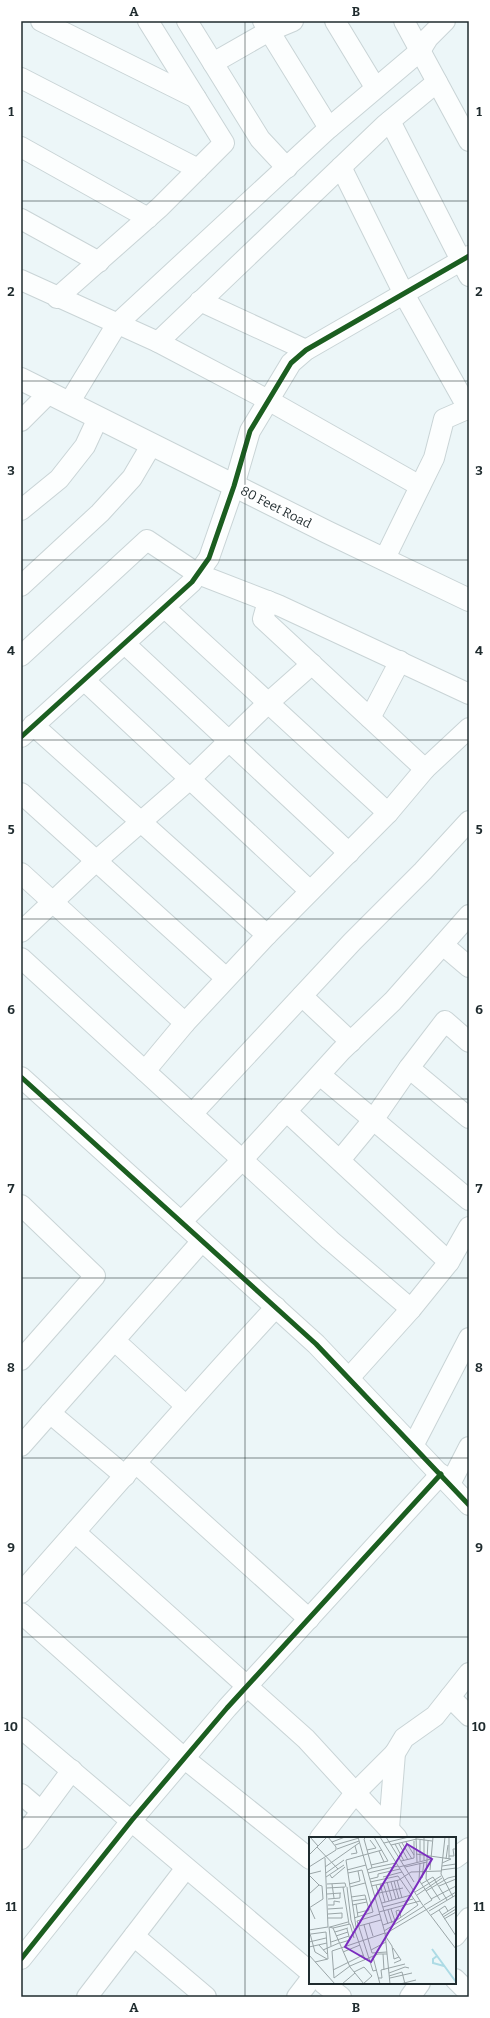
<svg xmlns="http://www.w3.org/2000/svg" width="490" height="2018" font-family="Bitter,serif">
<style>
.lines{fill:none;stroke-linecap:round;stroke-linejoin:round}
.minor-casing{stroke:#c9d4d6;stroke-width:22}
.major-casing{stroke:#c9d4d6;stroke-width:24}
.minor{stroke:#fcfefe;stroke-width:20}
.major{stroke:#fcfefe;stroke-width:22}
.cycleway-casing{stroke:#fff;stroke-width:8}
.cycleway{stroke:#1b5e20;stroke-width:5}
.grid{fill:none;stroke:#1f2b2e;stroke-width:1;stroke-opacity:0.55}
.labels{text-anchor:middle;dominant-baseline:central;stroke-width:4;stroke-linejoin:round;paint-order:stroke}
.street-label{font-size:13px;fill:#1f2b2e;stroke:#fff}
.inset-river{fill:none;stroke:#addbe5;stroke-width:2}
.inset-road{fill:none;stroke:#9aa5a7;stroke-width:1}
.view{fill:#7b2cbf;fill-opacity:0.15;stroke:#7b2cbf;stroke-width:2}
.inset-edge{fill:none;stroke:#1f2b2e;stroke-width:2}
.neatline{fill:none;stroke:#1f2b2e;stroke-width:1.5}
.grid-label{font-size:13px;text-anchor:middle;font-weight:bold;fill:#1f2b2e}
</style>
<rect width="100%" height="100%" fill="#ecf6f8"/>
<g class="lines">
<g class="minor-casing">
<g id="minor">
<polyline points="41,21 196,98"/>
<polyline points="187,21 260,139 287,168"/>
<polyline points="263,21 329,128"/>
<polyline points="335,21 375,87"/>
<polyline points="404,21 469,141"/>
<polyline points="213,63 269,31 293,21"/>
<polyline points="21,78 198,169"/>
<polyline points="390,121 469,276"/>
<polyline points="21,147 148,218"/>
<polyline points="341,167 404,294 469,410"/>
<polyline points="21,219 99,262"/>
<polyline points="21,280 158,342 268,400 420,486"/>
<polyline points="57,298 160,207 224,143 148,21"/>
<polyline points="200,301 306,350"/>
<polyline points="158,342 385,125 437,82"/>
<polyline points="69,403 117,324 329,128 420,51 428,38 445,21"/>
<polyline points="21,421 49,393"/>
<polyline points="21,510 59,479 85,446 98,418"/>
<polyline points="384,560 434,458 444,419 467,409"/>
<polyline points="21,586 100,513 132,478 152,444"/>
<polyline points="268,601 263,619 425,769"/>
<polyline points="165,608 388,813"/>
<polyline points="125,644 349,853"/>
<polyline points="21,656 147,540 198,574 278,605 469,694"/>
<polyline points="84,680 310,891"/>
<polyline points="370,718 400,661"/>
<polyline points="33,725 267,935"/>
<polyline points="21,737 192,582 209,558 234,486 250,431 291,363 306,350 469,256"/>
<polyline points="21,793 226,978"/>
<polyline points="21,873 185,1023"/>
<polyline points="21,932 96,861 190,779 268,703 312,664"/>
<polyline points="443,945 469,967"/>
<polyline points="21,958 330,1240 411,1309"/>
<polyline points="302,996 351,1042"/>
<polyline points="469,1042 445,1021 409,1068 469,1118"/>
<polyline points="145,1071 185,1023 267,935 388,813 425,769 469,728"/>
<polyline points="320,1075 469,1200"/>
<polyline points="21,1077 316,1344 469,1505"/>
<polyline points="286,1111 449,1262"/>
<polyline points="192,1114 352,942 423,871 469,821"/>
<polyline points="340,1160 373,1120 409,1068"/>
<polyline points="21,1205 95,1276 21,1360"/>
<polyline points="181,1222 242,1160 341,1051 393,1001 469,915"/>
<polyline points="115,1341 185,1405"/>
<polyline points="349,1378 411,1309 449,1262 469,1227"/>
<polyline points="50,1413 125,1476"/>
<polyline points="21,1446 202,1241"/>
<polyline points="413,1446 469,1338"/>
<polyline points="136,1463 309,1619"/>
<polyline points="450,1484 469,1447"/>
<polyline points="75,1532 306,1739 397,1838"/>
<path d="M21 1593C106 1497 189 1401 276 1307"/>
<polyline points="21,1613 185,1759 310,1859"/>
<polyline points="450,1697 469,1716"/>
<polyline points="21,1728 310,1972"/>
<polyline points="21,1794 41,1811"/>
<polyline points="389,1828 395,1753 404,1738 435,1716 469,1673"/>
<polyline points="320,1838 356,1792 395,1753"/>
<polyline points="21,1839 72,1770"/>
<polyline points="455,1858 469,1848"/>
<polyline points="134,1936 206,1997"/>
<polyline points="455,1936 469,1918"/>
<polyline points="21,1959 132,1820 227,1708 441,1474"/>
<polyline points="455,1979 469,1993"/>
<polyline points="323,1983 341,1997"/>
<polyline points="87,1997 186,1868"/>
<polyline points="297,1997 310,1980"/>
<polyline points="410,1997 420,1983"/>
</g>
</g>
<g class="major-casing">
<polyline id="major" points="21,379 327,532 469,600"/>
</g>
<use href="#minor" class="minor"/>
<use href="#major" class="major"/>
<g class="cycleway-casing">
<g id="cycleway">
<polyline points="21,737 192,582 209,558 234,486 250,431 291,363 306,350 469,256"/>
<polyline points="21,1077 316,1344 469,1505"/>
<polyline points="21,1959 132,1820 227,1708 441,1474"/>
</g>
</g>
<use href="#cycleway" class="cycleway"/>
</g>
<path class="grid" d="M245 21V1997M21 201H469M21 381H469M21 560H469M21 740H469M21 919H469M21 1099H469M21 1278H469M21 1458H469M21 1637H469M21 1817H469"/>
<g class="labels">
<g class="street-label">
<text transform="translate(276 507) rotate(27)">80 Feet Road</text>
</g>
</g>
<g transform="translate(309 1837)">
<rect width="147" height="147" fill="#ecf6f8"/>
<path class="inset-river" d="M123 112 147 145M128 119 124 122V126L135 129"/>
<path class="inset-road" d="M1 0 9 9M49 0 76 96 81 147M57 0 55 2 63 31 58 33M71 0 113 67 147 112M77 0 105 45M107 0 108 25M136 0 132 37 144 60M111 3V24M119 4 117 42 131 63M23 5 36 0M97 5 105 18M75 6 100 0M93 6 103 22M86 7 95 24M90 7 99 23M26 8 50 1M82 8 108 2 123 4M8 10 29 32M28 12 50 4M58 13 67 11 61 3M70 14 75 25M42 17 48 16 46 9M107 17 142 22 133 26M0 18 18 0M140 19H145L144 12H147M137 22 139 8M140 22V0M115 23V0M92 24 105 21V4M111 26 110 43 123 63 115 68M62 28 79 24 65 0M133 29 147 27M0 30 27 13V10L19 0M16 30 50 6M90 30 122 22M96 30 118 25M63 31 87 26M38 33 57 28M121 33 124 0M132 33 147 31M17 36 35 23M39 36 53 33 64 75 45 81M59 36 89 29M0 37 12 34M21 38 23 41 36 30M17 40 35 28M74 40 93 35M113 41 115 25M61 42 69 40V37L91 32M88 43 93 61M85 44 90 62M61 45 89 39 109 68 88 83 74 88M78 45 83 63M82 45 87 62M74 46 80 64M18 47 36 46 37 50M23 47 25 61M40 47 51 44 49 34M71 47 76 65M112 47 124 40 138 63M67 48 79 87M62 49 90 43 102 35 132 34M130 49 147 42M34 50 40 87M38 50 42 83 56 123M41 50 56 46M18 51 36 50M117 54 139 41 147 39M106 55 132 39M70 56 94 51M0 57 10 48 1 39M18 57 32 56M108 58 133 41M42 60 56 58 60 73 48 76M19 62 31 61V56M122 62 147 49M43 64 57 62M73 66 102 58M47 67 49 80M19 68H25V64L31 65M43 68 58 65M74 70 104 62M0 71 14 62 13 49 10 48M1 71 6 82M19 72 34 71M82 72 86 84M79 73 83 86M130 73 136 69 139 74M120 74 147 58M70 75 111 64M19 77 33 76V81H19M122 78 130 73 147 99M133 78 147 69M134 80 147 72M89 82 87 74 90 73 92 80M135 82 147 75M60 86 64 99M55 88 63 116 78 115M50 89 72 83M20 90 24 91 41 130 55 147M20 90 22 109M21 90 39 85M47 90 37 23 73 13M24 91 41 87 45 101M0 93 19 90 16 21M0 93 6 115 18 122M75 94 115 69M26 95 39 91M2 97 17 95 19 122 6 125M76 97 147 55M27 99 39 95M77 100 83 109 85 122 90 120M0 105 17 101M22 105 40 99M31 106 41 103 38 92M10 108 18 117M0 110 18 106M84 111 92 123 85 126M14 113 30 106M62 113 77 105M34 115 51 108M74 117 75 133M0 118 26 147M64 120 71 147M24 133 54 118M68 133 64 134 48 84 71 77M45 135 55 130 63 139 54 147M80 136 96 130 100 131M80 139 93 135 96 147M25 141 23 114 76 96M25 141 41 129 69 117H78M69 141H73L72 133 96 127M81 141 103 136M33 147 46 136M91 147 107 143"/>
<path class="view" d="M98 7 123 22 62 125 36 110Z"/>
<rect width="147" height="147" class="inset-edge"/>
</g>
<rect width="490" height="2018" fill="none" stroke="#ffffff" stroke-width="44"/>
<rect x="22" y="22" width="446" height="1974" class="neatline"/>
<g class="grid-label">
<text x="134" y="16">A</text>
<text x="356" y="16">B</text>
<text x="11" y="116">1</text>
<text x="479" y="116">1</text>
<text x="11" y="296">2</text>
<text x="479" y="296">2</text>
<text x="11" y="475">3</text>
<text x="479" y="475">3</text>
<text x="11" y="655">4</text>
<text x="479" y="655">4</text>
<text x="11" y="834">5</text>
<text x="479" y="834">5</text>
<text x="11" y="1014">6</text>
<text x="479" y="1014">6</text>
<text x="11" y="1193">7</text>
<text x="479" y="1193">7</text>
<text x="11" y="1372">8</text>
<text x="479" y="1372">8</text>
<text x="11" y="1552">9</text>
<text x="479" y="1552">9</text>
<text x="11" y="1731">10</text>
<text x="479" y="1731">10</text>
<text x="11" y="1911">11</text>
<text x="479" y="1911">11</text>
<text x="134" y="2012">A</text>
<text x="356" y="2012">B</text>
</g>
</svg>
